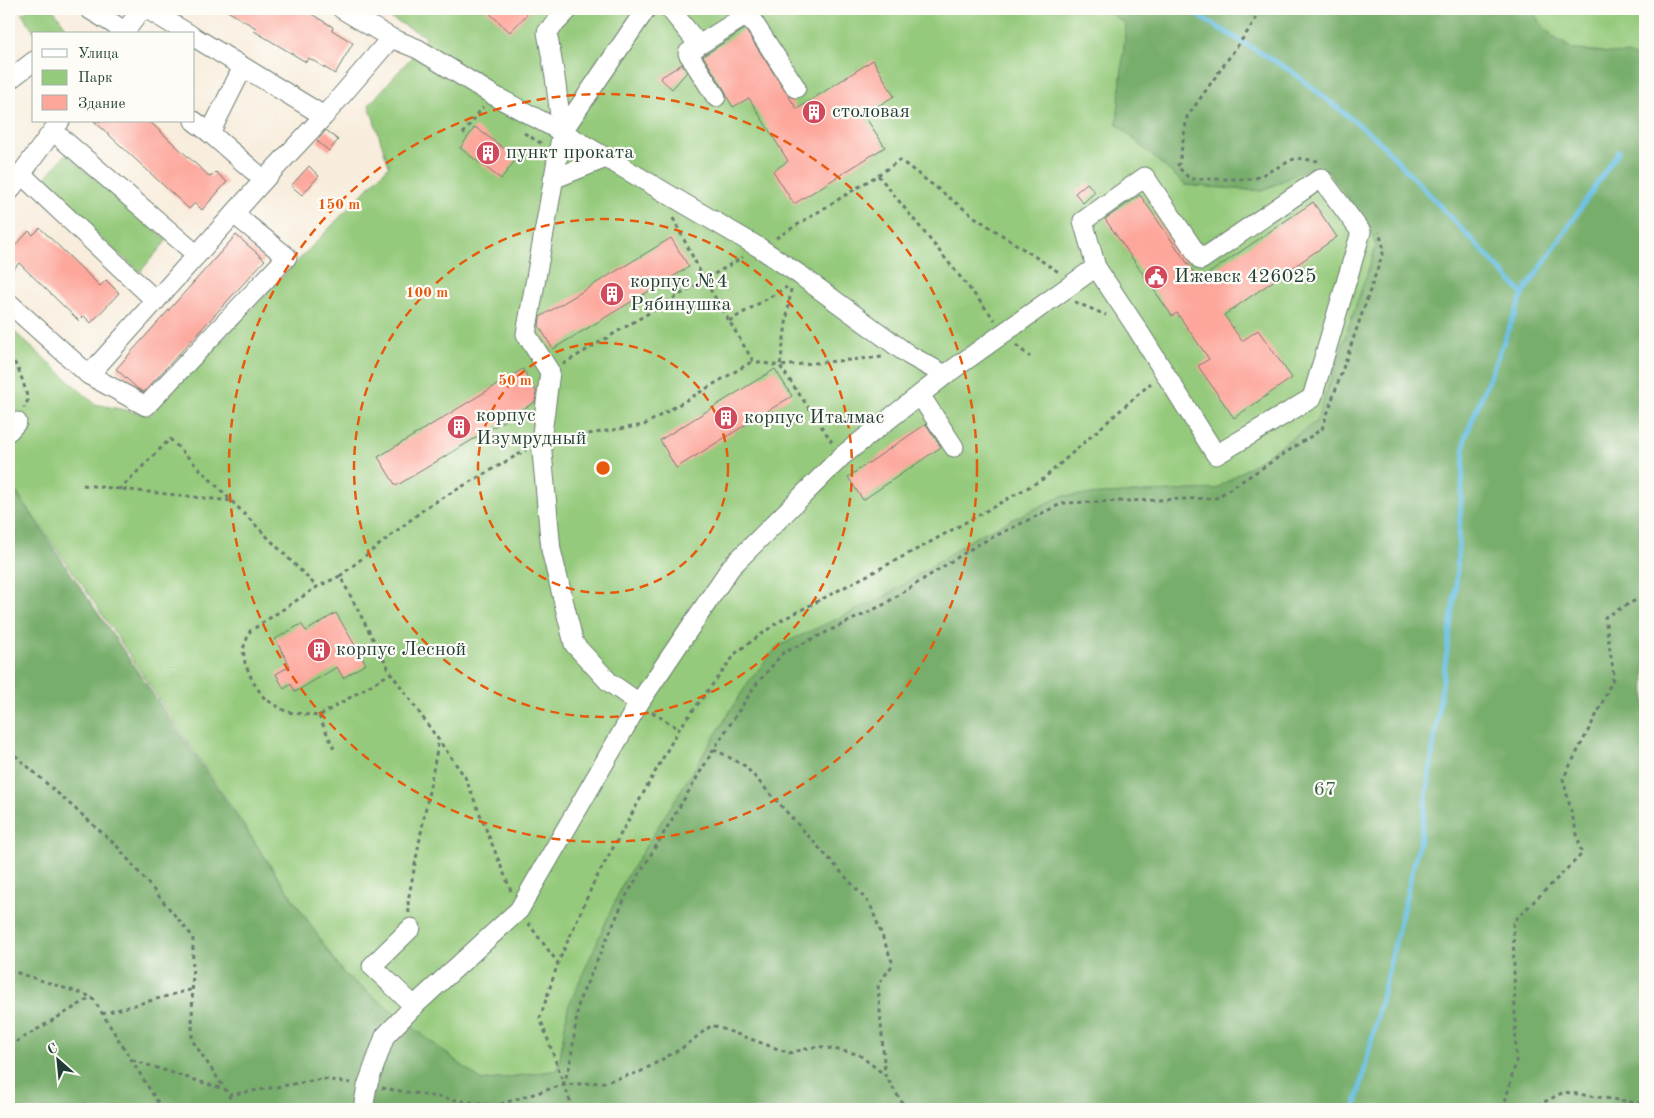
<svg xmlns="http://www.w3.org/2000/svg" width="1654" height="1118" font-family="'Old Standard TT',serif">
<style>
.green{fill:#95ca7c;stroke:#5a8458}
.forest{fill:#78ae6c;stroke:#4c7650}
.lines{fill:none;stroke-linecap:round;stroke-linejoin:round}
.stream{stroke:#65bee2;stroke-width:5}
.building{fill:#fda79c}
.minor-casing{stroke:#6b7b6f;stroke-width:21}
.path{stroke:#6b7b6f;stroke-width:3;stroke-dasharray:4 4;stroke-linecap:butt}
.minor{stroke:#fff;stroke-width:19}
.ring{fill:none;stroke:#e8590c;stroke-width:2.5;stroke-dasharray:9 6}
.labels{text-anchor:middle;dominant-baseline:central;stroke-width:4.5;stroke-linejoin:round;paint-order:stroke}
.poi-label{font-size:20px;fill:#1f3d34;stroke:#fdfcf7;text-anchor:start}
.park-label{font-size:20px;fill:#3c6046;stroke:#fdfcf7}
.centre{fill:#e8590c;stroke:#fdfcf7;stroke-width:2.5}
.ring-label{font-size:15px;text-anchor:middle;font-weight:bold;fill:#e8590c;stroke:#fdfcf7;stroke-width:4.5;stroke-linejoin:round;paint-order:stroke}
</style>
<rect width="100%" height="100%" fill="#fdfcf7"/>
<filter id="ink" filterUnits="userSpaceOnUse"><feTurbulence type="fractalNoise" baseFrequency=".02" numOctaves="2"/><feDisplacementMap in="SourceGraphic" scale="10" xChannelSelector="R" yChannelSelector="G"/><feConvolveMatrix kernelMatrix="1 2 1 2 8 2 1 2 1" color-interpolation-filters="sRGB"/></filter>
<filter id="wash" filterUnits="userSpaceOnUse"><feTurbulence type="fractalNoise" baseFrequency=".0096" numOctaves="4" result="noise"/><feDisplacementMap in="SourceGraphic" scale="20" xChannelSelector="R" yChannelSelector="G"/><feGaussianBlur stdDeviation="1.12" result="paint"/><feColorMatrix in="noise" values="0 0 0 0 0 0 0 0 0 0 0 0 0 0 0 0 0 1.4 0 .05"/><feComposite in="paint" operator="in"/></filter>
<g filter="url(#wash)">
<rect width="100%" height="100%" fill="#f8eddd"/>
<g class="green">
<polygon points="30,9 53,9 68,30 63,34 36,34 22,14"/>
<polygon points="373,9 1104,9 1126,24 1117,124 1185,185 1262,191 1308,168 1328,170 1370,227 1376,247 1316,422 1216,489 1062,496 979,535 882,598 568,1007 558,1070 482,1081 343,973 83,586 9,482 9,327 95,404 150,415 389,166 369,105 415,53 427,37"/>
<polygon points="1532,9 1645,9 1645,61 1596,51 1574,50 1553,37 1538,20"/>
<polygon points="66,154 167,240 140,272 39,186"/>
</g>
<polygon class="forest" points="1104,9 1532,9 1538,20 1553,37 1574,50 1628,54 1645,61 1645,1109 9,1109 9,482 343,973 482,1081 558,1070 568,1007 624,881 749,681 778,646 882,598 979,535 1062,496 1216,489 1316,422 1376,247 1370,227 1328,170 1308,168 1262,191 1185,185 1117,124 1126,24"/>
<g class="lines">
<g class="stream">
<polyline points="1187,9 1291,71 1377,139 1523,294"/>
<polyline points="1355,1109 1421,835 1456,586 1465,438 1523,294 1619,151"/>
</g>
</g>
<g id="blocks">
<g class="building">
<polygon points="224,9 303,9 333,27 332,30 353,43 335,74 309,58 306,62 254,31 256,28"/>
<polygon points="485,9 532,9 510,32"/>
<polygon points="745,29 797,109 873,60 894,96 864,115 885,147 794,204 773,171 788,161 749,98 733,107 727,97 725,91 703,56"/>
<polygon points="682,64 687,72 672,89 660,78"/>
<polygon points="94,121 149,121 210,177 216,172 227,182 202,210 195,203 189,209"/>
<polygon points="475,127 517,158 501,179 460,148"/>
<polygon points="326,130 338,140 329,151 317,141"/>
<polygon points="309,166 319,176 302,195 291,186"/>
<polygon points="1087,183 1095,192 1083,203 1075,193"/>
<polygon points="1140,195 1199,280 1313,202 1337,237 1224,315 1242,341 1258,330 1292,378 1234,418 1198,366 1209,359 1177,313 1172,316 1105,219"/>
<polygon points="40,228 100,286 106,280 119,293 91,323 84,316 79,321 19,263 9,274 9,252 29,231 33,235"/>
<polygon points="236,235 265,260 144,392 138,389 116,369"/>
<polygon points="671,238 689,267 553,349 539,326 540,317"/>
<polygon points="523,369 536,391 535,402 396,486 378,457"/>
<polygon points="775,369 792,396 676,468 660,440"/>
<polygon points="926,424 941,447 863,500 848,477"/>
<polygon points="336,613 366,664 343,678 337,667 295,692 291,684 284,689 276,674 290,666 275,639 301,624 306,631"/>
</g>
</g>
</g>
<g filter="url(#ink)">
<use href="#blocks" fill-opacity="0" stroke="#6b7b6f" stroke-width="1"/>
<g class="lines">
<g class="minor-casing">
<g id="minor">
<polyline points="89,9 125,31"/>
<polyline points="147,9 189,34"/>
<polyline points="342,9 391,38 418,49 493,95 562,132 760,248 800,275 909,355 945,375 1096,267 1136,327 1216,455 1312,398 1361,232 1321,178 1201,260 1145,177 1083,221 1096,267"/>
<polyline points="569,9 547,32 555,77 562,132 526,334 550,372 541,441 551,550 574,644 609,682 639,703"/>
<polyline points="670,9 699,45 688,53 716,97"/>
<polyline points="123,34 142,9"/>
<polyline points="194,37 324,116"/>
<polyline points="699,45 748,14 796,88"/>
<polyline points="243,67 210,133 264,180"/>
<polyline points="9,80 34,61"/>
<polyline points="194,121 210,133"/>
<polyline points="53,131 197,255"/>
<polyline points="562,132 646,9"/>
<polyline points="21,174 60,121"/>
<polyline points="553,179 606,158"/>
<polyline points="9,192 21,174 156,301"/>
<polyline points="9,303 89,375 146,406 287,257 234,214"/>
<polyline points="89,375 264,180 324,116 391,38"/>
<polyline points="920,395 954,447"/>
<polyline points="9,431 17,422"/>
<polyline points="411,928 372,966 414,1006"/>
<polyline points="363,1109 367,1086 385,1036 414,1006 519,910 639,703 731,567 842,456 945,375"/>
</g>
</g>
<g class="path">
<polyline points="1256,9 1255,21 1187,117 1179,164 1177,166 1190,179 1254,179 1296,158 1318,161"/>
<polyline points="524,133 544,145"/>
<polyline points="463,134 483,107"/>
<polyline points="878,175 900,160 976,218 1060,273"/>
<polyline points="673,218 704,279 753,361 780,366 832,442"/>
<polyline points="776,238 878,175 995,320"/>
<polyline points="791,289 780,366 883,357"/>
<polyline points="1075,302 1106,315"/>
<polyline points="729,321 787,287"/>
<polyline points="1016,345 1030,357"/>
<path d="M9 356C20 367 24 385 28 400L24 408"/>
<polyline points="563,364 743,257"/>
<polyline points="557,439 644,425 753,361"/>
<polyline points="83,485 232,501"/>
<polyline points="119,490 170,439 317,587"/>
<polyline points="340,576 317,587 250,631 243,649 245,663 253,682 265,699 287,712 319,716 391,673"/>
<polyline points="652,712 679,729"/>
<polyline points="319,716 335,751"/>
<polyline points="714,749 745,766 870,904 893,964 878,985 885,1075 906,1109"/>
<polyline points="9,750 116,845 193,937 192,1040 229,1095 231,1109"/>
<polyline points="511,891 465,777 391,673 340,576 428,506 526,450"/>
<polyline points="409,913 408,901 439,739"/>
<polyline points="528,923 558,963"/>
<polyline points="9,970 92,997 162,1109"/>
<polyline points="102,1014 193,989"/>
<polyline points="9,1046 92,997"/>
<polyline points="132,1060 223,1089"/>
<polyline points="563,1085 570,1065 579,1001 625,898 714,749 755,686 783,653 883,605 977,545 1063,503 1216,498 1322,429 1384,250 1379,232"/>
<polyline points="382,1088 494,1106 563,1085 605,1082 640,1072 682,1048 712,1025 789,1053 818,1046 858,1054 885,1075"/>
<polyline points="229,1095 323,1079 351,1083"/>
<polyline points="573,1109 540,1018 558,963 594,882 679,729 737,652 778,622 925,545 1043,479 1151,383"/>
<polyline points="1503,1109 1516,1062 1513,922 1582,854 1563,779 1600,708 1614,676 1605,617 1645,595"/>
<polyline points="1530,1109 1564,1092 1645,1104"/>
</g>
<use href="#minor" class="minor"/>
</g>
</g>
<g class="ring">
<circle cx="603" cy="468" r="125"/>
<circle cx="603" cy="468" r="249"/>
<circle cx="603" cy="468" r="374"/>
</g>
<defs>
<g id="building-disc" transform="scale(1.25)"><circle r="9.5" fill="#d1495b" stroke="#fdfcf7"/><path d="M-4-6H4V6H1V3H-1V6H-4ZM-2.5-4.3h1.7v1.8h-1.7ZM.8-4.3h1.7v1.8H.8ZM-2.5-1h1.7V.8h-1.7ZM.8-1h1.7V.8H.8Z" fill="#fff"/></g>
<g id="civic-disc" transform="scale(1.25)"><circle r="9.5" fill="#d1495b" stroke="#fdfcf7"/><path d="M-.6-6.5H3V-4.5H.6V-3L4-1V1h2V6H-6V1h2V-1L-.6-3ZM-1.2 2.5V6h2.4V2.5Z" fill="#fff"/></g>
</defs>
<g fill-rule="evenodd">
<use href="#building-disc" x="814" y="112"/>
<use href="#building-disc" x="488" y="153"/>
<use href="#civic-disc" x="1156" y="277"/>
<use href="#building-disc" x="612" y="294"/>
<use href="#building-disc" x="726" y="418"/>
<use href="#building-disc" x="459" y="427"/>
<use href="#building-disc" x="319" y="650"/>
</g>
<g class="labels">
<g class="poi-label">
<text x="832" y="112">столовая</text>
<text x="506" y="153">пункт проката</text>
<text x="1174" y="277">Ижевск 426025</text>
<text x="630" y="282">корпус №4<tspan x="630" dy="23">Рябинушка</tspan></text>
<text x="476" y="416">корпус<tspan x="476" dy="23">Изумрудный</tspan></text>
<text x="744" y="418">корпус Италмас</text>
<text x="336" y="650">корпус Лесной</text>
</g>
<g class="park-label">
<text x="1325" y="790">67</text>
</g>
</g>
<circle cx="603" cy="468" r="8" class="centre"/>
<g class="ring-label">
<text x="339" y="209">150 m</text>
<text x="427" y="297">100 m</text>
<text x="515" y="385">50 m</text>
</g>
<rect width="1654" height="1118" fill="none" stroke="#fdfcf7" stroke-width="30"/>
<rect x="32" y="32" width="162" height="90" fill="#fdfcf7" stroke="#a4b0a9"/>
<rect x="42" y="49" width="25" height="8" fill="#ffffff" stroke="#a4b0a9"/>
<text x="78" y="58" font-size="15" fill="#1f3d34">Улица</text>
<rect x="42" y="70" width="25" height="15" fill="#95ca7c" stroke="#a4b0a9"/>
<text x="78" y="82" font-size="15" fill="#1f3d34">Парк</text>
<rect x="42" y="95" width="25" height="15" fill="#fda79c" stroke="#a4b0a9"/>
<text x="78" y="108" font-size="15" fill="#1f3d34">Здание</text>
<g transform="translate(58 1060) rotate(333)" stroke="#fdfcf7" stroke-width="4" paint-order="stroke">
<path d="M0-4L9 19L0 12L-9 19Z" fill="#1f3d34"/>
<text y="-8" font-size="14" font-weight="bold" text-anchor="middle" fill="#1f3d34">С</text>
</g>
</svg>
